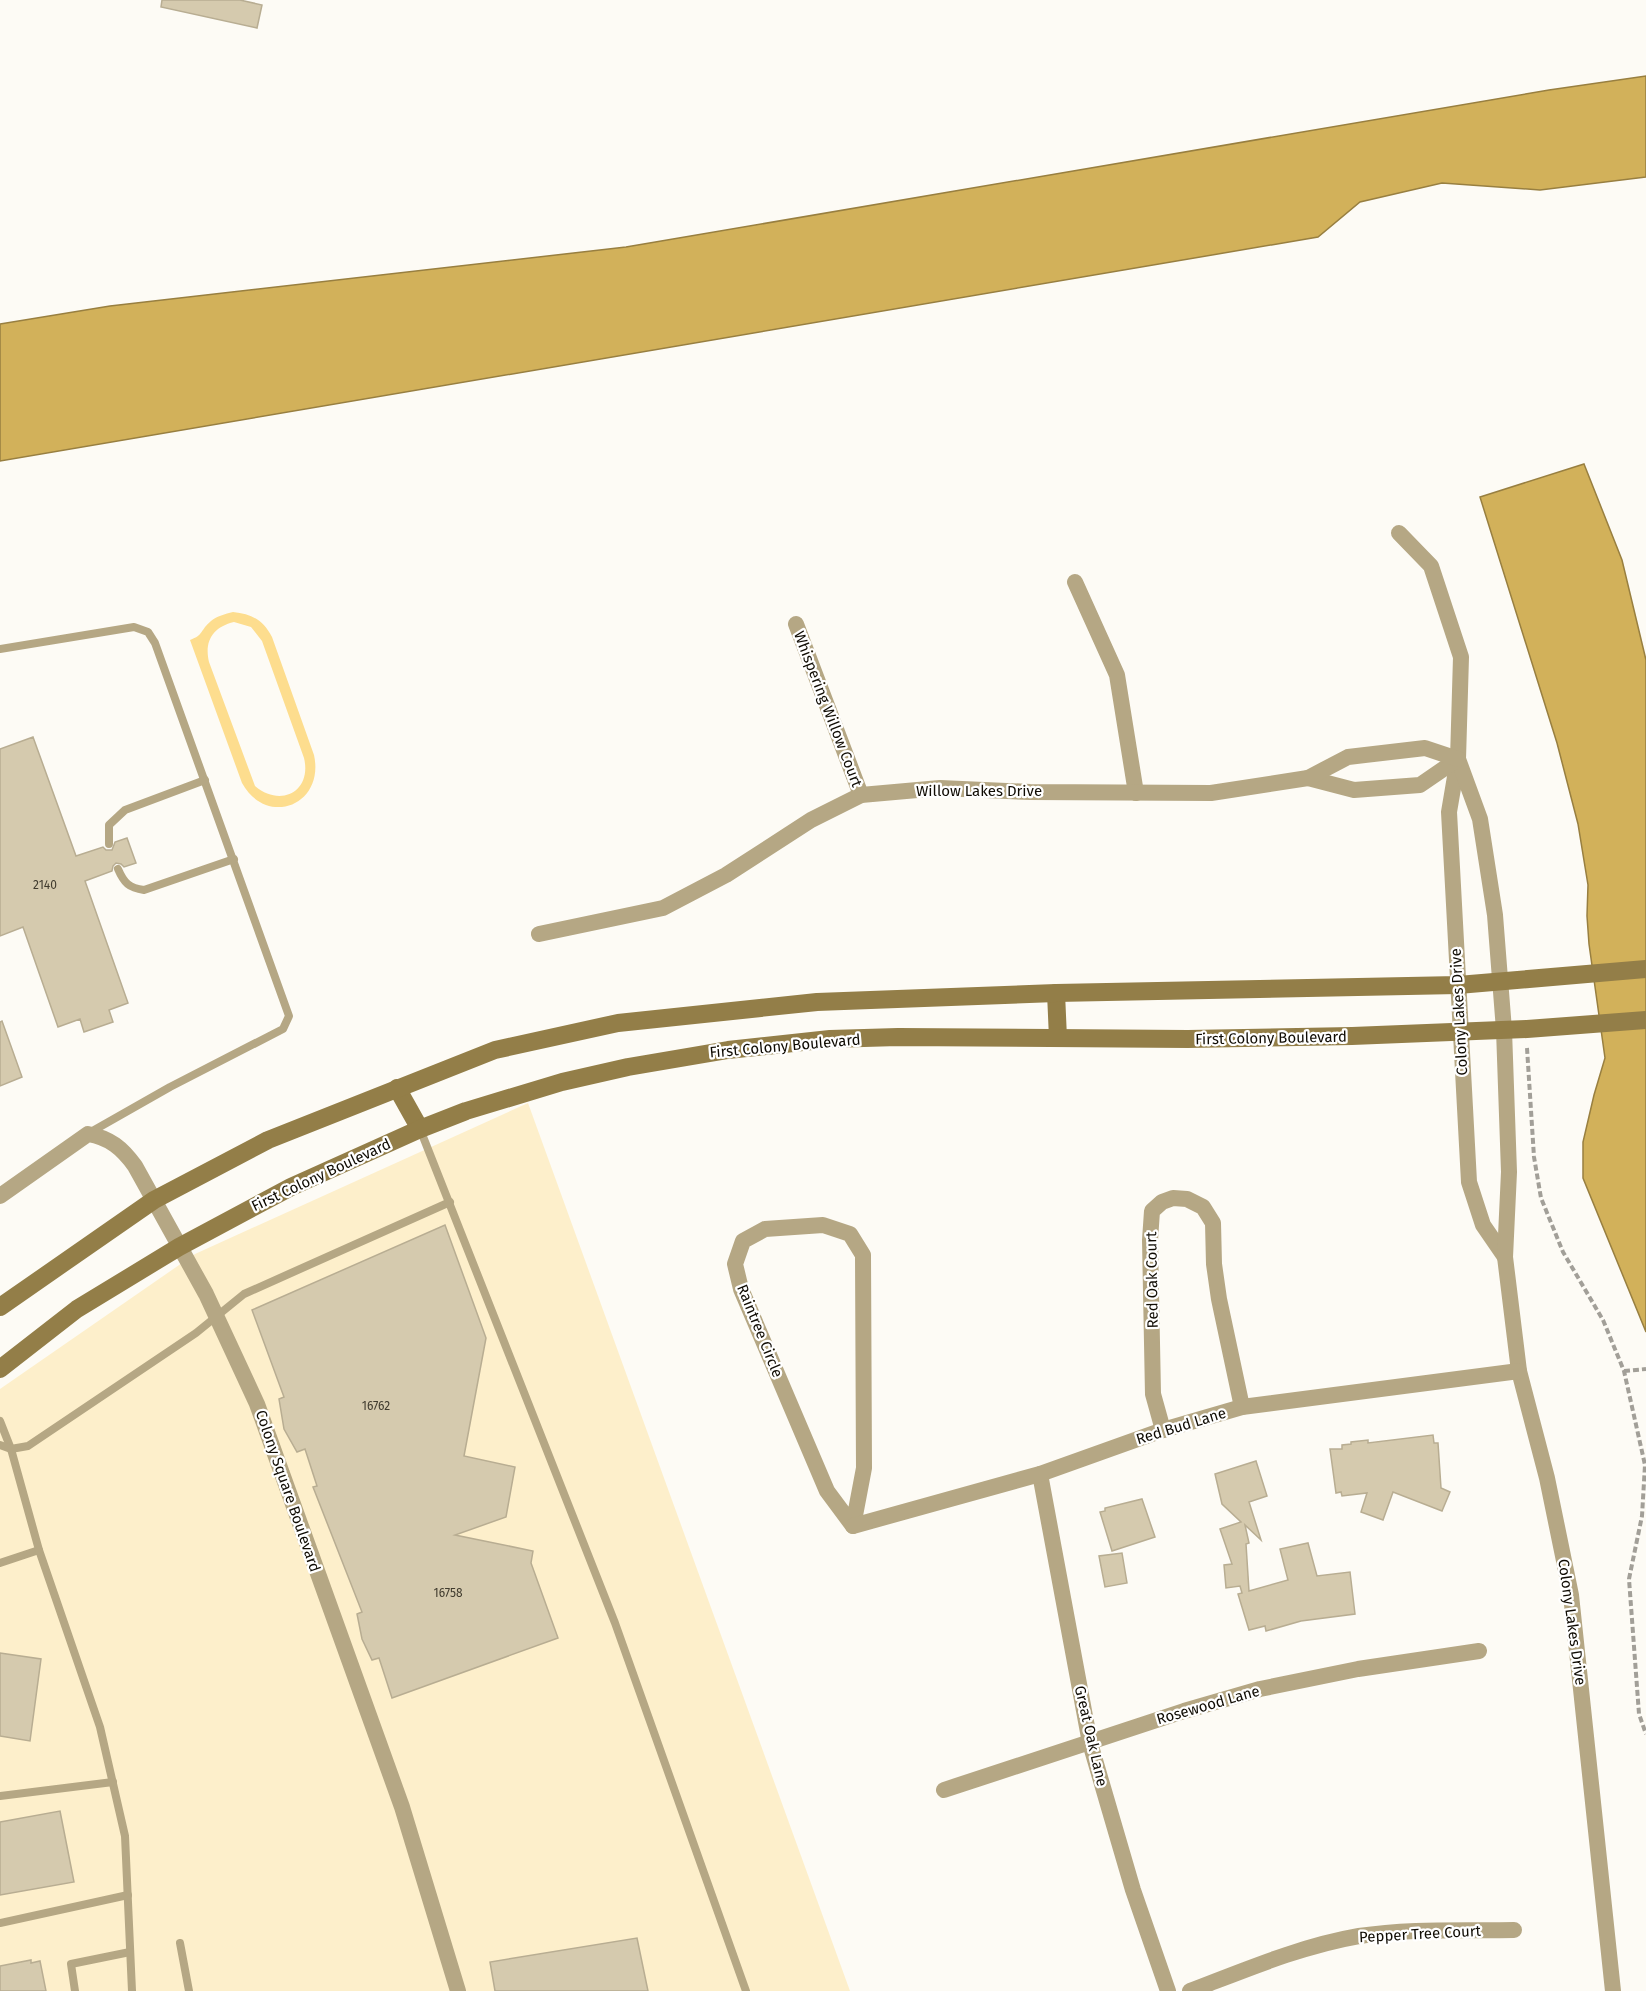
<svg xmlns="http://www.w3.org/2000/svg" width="1646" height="1991" font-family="'Fira Sans',sans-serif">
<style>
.built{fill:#fdefcb}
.green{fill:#fddd8e;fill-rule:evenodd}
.water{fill:#d2b15a;stroke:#987f40;stroke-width:1.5}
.building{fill:#d5caae;stroke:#b8ad92;stroke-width:1.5}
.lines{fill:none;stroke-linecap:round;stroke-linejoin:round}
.path{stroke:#a29f98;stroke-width:4;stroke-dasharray:6 3;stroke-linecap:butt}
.service{stroke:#b5a784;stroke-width:8}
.minor{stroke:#b5a784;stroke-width:16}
.secondary{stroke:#937e48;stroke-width:18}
.labels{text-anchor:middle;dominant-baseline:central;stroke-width:4.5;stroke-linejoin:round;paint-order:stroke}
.number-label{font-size:12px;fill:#403b2e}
.street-label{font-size:15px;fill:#0f0b03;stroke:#fff}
</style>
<rect width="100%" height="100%" fill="#fdfbf5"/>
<polygon class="built" points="528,1103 850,1991 0,1991 0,1389 195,1254"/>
<path class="green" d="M233 612C252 614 263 620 272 637L314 755C325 805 267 828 242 783L190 640C204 635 200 630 211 621 217 616 225 614 233 612ZM234 622 251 627 262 641 304 758C312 791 281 808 255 786L209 662C204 641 213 627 234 622Z"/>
<g class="water">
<polygon points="1646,76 1646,177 1540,190 1442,183 1360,202 1318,237 0,461 0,324 110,306 626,247 1549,90"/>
<polygon points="1584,464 1622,560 1646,660 1646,1332 1583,1178 1583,1142 1594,1095 1605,1058 1589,944 1587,916 1588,885 1578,824 1557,743 1480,497"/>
</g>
<g class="building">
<polygon points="162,0 240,0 262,5 257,28 161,7"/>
<polygon points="33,737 76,856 103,847 106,850 112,850 115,842 127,838 136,863 124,867 121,864 116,863 113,866 112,871 85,881 128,1003 109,1010 113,1022 84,1032 80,1019 58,1027 23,927 0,936 0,749"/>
<polygon points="2,1021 22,1077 0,1086 0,1022"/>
<polygon points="445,1225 486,1338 464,1456 515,1467 506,1517 455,1535 533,1551 531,1563 558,1638 392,1698 379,1658 372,1660 362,1639 357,1614 362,1612 313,1487 317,1486 305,1449 297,1452 284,1429 279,1399 284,1397 252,1310"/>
<polygon points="1433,1435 1434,1443 1438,1443 1441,1488 1450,1492 1442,1511 1393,1492 1383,1520 1361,1512 1367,1493 1342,1496 1341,1492 1336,1493 1330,1449 1342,1449 1342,1445 1351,1444 1351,1442 1368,1440 1368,1443"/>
<polygon points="1256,1461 1267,1496 1249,1502 1261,1540 1245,1525 1249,1543 1246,1544 1249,1591 1288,1580 1280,1549 1308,1543 1317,1576 1350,1572 1355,1614 1301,1621 1266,1631 1265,1626 1249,1630 1238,1594 1242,1593 1240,1586 1226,1588 1224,1565 1232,1564 1220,1529 1241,1522 1222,1504 1215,1474"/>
<polygon points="1142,1499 1155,1537 1112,1551 1100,1512 1105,1511 1105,1508"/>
<polygon points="1122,1553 1127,1583 1105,1587 1099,1556"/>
<polygon points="0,1653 41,1659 30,1741 0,1736"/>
<polygon points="60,1811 74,1882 0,1895 0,1822"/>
<polygon points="637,1938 648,1991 495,1991 490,1962"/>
<polygon points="31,1960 31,1963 40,1961 46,1991 0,1991 0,1966"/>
</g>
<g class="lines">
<g class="path">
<polyline points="1527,1048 1534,1157 1541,1198 1563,1252 1603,1320 1624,1371 1645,1465 1642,1516 1629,1579 1639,1714 1646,1734"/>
<polyline points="1624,1371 1646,1369"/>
</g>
<g class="service">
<polyline points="0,649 134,627 148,632 155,643 289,1016 283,1029 170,1087 89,1133"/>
<polyline points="109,844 109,825 125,810 205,780"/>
<path d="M118 869C124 883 129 888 144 890L234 859"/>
<polyline points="420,1129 615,1623 746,1991"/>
<polyline points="0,1421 11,1449 39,1550 0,1563"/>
<polyline points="0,1445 11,1449 28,1446 196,1333 244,1294 450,1202"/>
<polyline points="39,1550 100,1727 125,1836 132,1991"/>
<polyline points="0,1796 113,1782"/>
<polyline points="0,1923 128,1895"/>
<polyline points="180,1943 189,1991"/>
<polyline points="75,1991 71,1964 130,1952"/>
</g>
<g class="minor">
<polyline points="1399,533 1431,566 1461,657 1458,759 1449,812 1469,1182 1483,1225 1505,1257"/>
<polyline points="1075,582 1117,675 1136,793"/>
<polyline points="796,624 861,795"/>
<polyline points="1458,759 1480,819 1495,915 1504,1030 1509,1172 1505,1257 1519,1371 1547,1478 1571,1595 1613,1991"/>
<polyline points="1308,778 1354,790 1420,785 1458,759"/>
<polyline points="539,934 663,908 726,875 811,820 861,795 940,788 1030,792 1211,793 1308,778 1348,757 1425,748 1458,759"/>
<path d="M0 1196 88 1134C110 1138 122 1148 135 1166L206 1294 257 1404 402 1807 458 1991"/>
<polygon points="823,1225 850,1234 863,1255 864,1468 853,1526 827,1491 741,1289 735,1264 743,1241 765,1229"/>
<polyline points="1163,1430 1153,1394 1150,1240 1152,1211 1162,1202 1173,1198 1187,1199 1203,1207 1213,1223 1214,1264 1219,1299 1242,1407"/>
<polyline points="1040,1474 1090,1743 1133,1890 1168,1991"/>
<polyline points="853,1526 1040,1474 1163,1430 1242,1407 1519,1371"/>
<polyline points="944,1790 1184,1711 1260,1689 1358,1669 1479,1651"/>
<path d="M1190 1991C1245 1970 1301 1946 1359 1936 1410 1928 1463 1931 1514 1930"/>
</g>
<g class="secondary">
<polyline points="1056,993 1058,1038"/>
<polyline points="397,1088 420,1129"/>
<polyline points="0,1307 154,1200 268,1140 495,1050 618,1023 817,1002 1056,993 1458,985 1646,969"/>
<polyline points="0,1369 77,1309 179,1247 291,1187 420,1129 466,1111 562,1082 628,1067 728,1050 830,1039 898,1037 1188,1039 1352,1036 1527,1029 1646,1020"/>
</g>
</g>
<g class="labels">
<g class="number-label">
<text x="45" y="885">2140</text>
<text x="376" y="1406">16762</text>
<text x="448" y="1593">16758</text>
</g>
<g class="street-label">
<text transform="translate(828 709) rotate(69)">Whispering Willow Court</text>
<text x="979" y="791">Willow Lakes Drive</text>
<text transform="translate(1459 1012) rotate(-93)">Colony Lakes Drive</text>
<text transform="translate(1271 1038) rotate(-1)">First Colony Boulevard</text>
<text transform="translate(785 1046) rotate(-5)">First Colony Boulevard</text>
<text transform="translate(321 1175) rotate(-25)">First Colony Boulevard</text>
<text transform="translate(1152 1280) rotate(-91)">Red Oak Court</text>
<text transform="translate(760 1331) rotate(68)">Raintree Circle</text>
<text transform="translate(1181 1426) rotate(-17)">Red Bud Lane</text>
<text transform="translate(288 1491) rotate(71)">Colony Square Boulevard</text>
<text transform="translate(1572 1622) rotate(82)">Colony Lakes Drive</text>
<text transform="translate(1208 1705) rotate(-16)">Rosewood Lane</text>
<text transform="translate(1091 1736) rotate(77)">Great Oak Lane</text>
<text transform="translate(1420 1934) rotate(-3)">Pepper Tree Court</text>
</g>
</g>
</svg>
